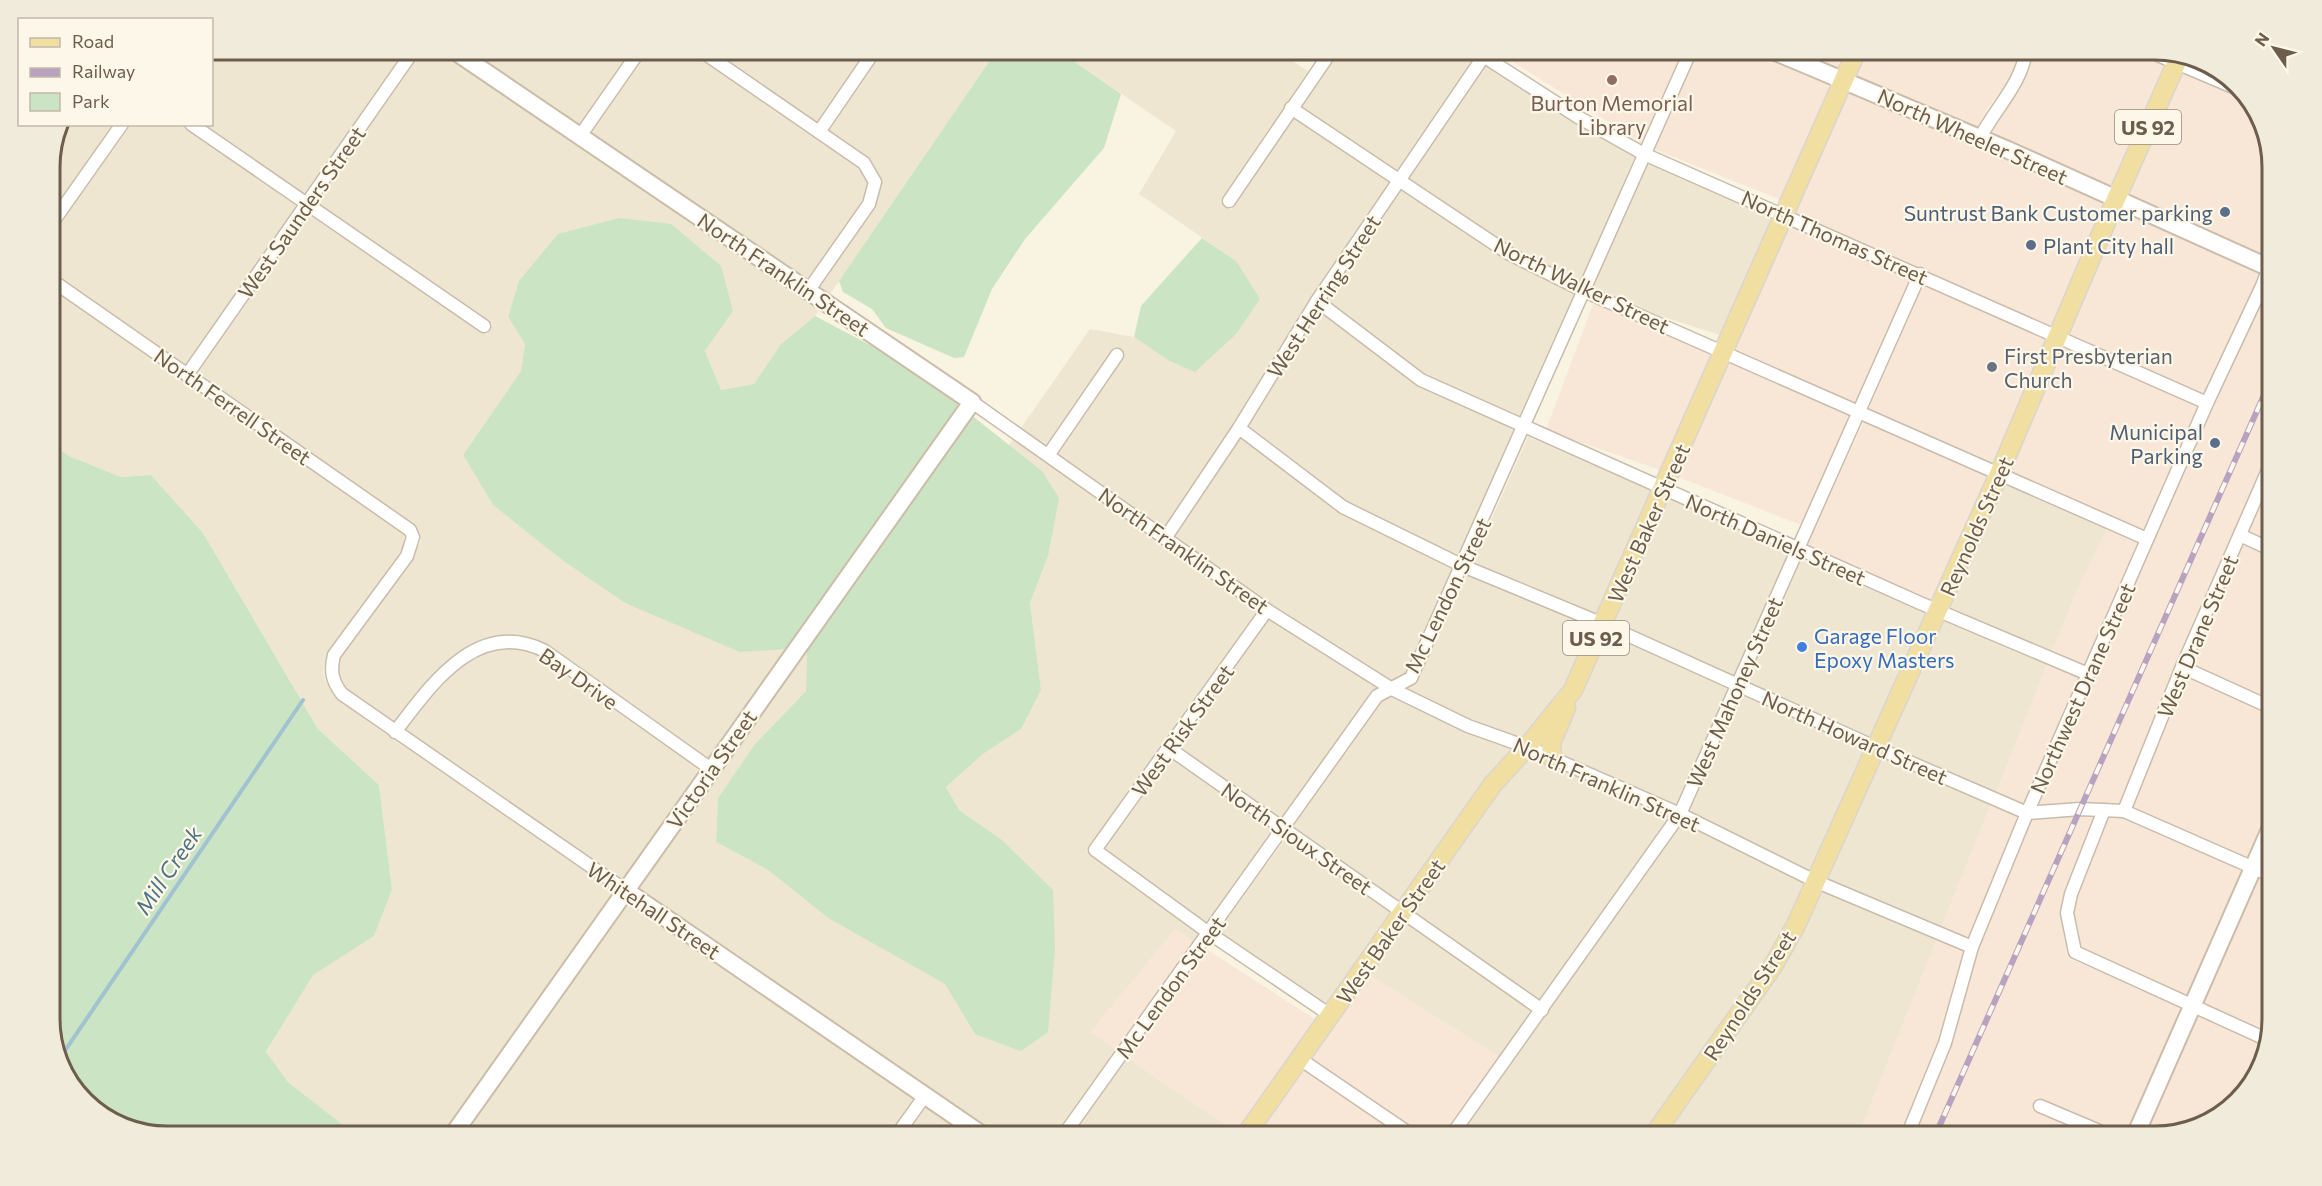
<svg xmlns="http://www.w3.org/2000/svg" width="2322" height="1186" font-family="Commissioner,sans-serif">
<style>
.residential{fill:#efe6d1}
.commercial{fill:#f8e6d7}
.green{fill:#cbe4c3}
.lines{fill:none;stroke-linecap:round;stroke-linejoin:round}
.stream{stroke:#a1c2d0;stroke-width:4}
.street-casing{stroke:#c8bcab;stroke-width:15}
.secondary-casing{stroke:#cbbda9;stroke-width:20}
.primary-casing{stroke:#d9d5d0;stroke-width:21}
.street{stroke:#fff;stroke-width:12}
.secondary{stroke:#fff;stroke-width:16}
.primary{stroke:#f1dfa1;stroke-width:18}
.rail-casing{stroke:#b7a3c0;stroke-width:6}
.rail{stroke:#fcf7e8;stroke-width:4;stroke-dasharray:11;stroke-linecap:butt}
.education-dot{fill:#8d6e63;stroke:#fcf7e8;stroke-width:2}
.service-dot{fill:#5c6f8a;stroke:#fcf7e8;stroke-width:2}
.worship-dot{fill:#6b7280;stroke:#fcf7e8;stroke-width:2}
.shop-dot{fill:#3f7fe0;stroke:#fcf7e8;stroke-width:2}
.labels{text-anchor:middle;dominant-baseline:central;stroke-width:4.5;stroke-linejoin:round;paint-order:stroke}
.shield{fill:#fcf7e8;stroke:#988b7b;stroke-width:1.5}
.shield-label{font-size:20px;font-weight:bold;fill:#6d5d4c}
.education-label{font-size:21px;fill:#785e54;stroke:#fcf7e8}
.street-label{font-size:21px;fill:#6d5d4c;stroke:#fcf7e8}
.service-label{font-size:21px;fill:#4e5e75;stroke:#fcf7e8;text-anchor:end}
.worship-label{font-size:21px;fill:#5b616d;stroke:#fcf7e8;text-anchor:start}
.shop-label{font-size:21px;fill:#366cbe;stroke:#fcf7e8;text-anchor:start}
.water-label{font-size:22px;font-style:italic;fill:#4c7285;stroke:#fcf7e8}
.rim{fill:none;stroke:#6d5d4c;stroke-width:3}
</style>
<rect width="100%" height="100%" fill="#f9f3e2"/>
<g class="residential">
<polygon points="212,50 406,50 304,196 202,125 212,124"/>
<polygon points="423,50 442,50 821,307 815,316 781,344 754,384 721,390 705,351 733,311 519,281 508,317 525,344 521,371 463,455 493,505 562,560 625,603 788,649 709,760 548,646 520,635 497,635 485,639 450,658 413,697 393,723 347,689 339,675 340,658 405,571 421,541 420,532 405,518 196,374 308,214 486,335 493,324 315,204"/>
<polygon points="464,50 632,50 578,127"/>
<polygon points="649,50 689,50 859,168 868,182 863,201 806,282 589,135"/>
<polygon points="711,50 867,50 817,123"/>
<polygon points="884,50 997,50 828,297 817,290 875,208 882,184 868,158 829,131"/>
<polygon points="1076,50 1275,50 1308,71 1220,202 1231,210 1293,117 1390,181 1308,302 1233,424 1164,528 1021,428 1090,329 1134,337 1168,360 1236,261 1139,194 1176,131 1075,62"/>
<polygon points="1341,50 1464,50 1475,57 1397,170 1300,107"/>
<polygon points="1486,65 1635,156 1581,282 1511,248 1408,178"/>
<polygon points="58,125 113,125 50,214 50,159"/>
<polygon points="131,125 180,125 297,206 185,366 50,271 50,238"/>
<polygon points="1647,163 1776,218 1723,336 1648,312 1593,288"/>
<polygon points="1402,188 1505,258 1576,294 1521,419 1424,374 1327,300"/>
<polygon points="50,286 404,533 404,546 394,563 328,651 323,672 326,682 338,699 386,734 616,891 443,1136 357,1136 288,1082 266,1053 313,974 374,936 392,890 379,785 318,729 203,533 151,475 121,477 69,456 50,443"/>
<polygon points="1320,311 1418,385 1516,431 1459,557 1347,502 1248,427"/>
<polygon points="1528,437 1654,491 1599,616 1472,563"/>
<polygon points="1014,438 1258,611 1086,851 1200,934 1194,942 1175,930 1091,1032 1116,1050 1054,1136 995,1136 635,889 807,647 806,691 755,744 718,798 716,842 768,870 828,918 946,984 975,1034 1002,840 959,810 946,787 983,754 1021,729 1041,690 1030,603 1048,556 1042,471 1009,445"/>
<polygon points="1241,438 1341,513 1454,569 1406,673 1391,681 1271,604 1175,536"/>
<polygon points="2003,483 2107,529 2078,588 2052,652 1947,608"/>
<polygon points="1667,497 1789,552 1735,676 1612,622"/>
<polygon points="1801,560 1929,614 1873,739 1747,682"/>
<polygon points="1467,575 1594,627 1566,686 1524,739 1470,720 1406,689 1417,681"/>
<polygon points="1269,619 1378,688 1371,692 1281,820 1179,748"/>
<polygon points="1942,619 2047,664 1996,793 1886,745"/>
<polygon points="1606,633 1730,688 1676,805 1558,754 1558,745"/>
<polygon points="501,648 519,648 541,657 701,770 623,881 405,731 424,706 458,669 480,656"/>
<polygon points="1742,694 1868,751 1811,872 1689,811"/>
<polygon points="1392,696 1465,732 1515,749 1401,904 1292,828 1382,701"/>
<polygon points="1529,755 1670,816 1540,1000 1412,911 1498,789"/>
<polygon points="1881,757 1991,804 1941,928 1824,878"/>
<polygon points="1172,758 1274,831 1207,924 1104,849"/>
<polygon points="1682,822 1806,884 1790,922 1767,962 1644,1136 1460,1136"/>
<polygon points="1285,839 1393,914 1328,1006 1218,932"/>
<polygon points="1819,890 1937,939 1858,1136 1661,1136"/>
<polygon points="625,903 755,986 915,1098 888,1136 461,1136"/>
<polygon points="1405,922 1532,1011 1499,1057 1368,974"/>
<polygon points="1128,1058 1238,1134 1236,1136 1071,1136"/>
<polygon points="927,1106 973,1136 905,1136"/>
</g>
<g class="commercial">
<polygon points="1502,50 1683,50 1641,143 1499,53"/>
<polygon points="1699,50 1754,50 1835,82 1784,201 1654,149"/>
<polygon points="1788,50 1849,50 1840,71"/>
<polygon points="1865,50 2019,50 2017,63 2007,83 1988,107 1976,130 1853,76"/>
<polygon points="2032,50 2131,50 2168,66 2112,190 1989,135 1999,115 2020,90 2030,68"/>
<polygon points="2181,71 2253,102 2272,159 2272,229 2265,246 2263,258 2125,196"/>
<polygon points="1848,88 2107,202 2054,330 1796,213"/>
<polygon points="2120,208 2261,271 2203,394 2067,335"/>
<polygon points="1791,224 1911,277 1856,403 1733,349"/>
<polygon points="2272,279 2272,444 2178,659 2119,805 2100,802 2038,806 2153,541"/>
<polygon points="1924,283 2049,341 1995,466 1869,409"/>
<polygon points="1594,302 1715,355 1663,471 1546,430"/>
<polygon points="2062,347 2198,406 2142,531 2008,471"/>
<polygon points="1727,360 1851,415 1801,525 1676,476"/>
<polygon points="1864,421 1990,477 1934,602 1807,546"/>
<polygon points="2272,479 2272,543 2249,532"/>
<polygon points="2107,529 2137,543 2084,665 2052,652 2078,588"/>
<polygon points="2244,543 2272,557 2272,701 2191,664"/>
<polygon points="2047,664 2079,677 2023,804 1996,793"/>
<polygon points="2186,676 2272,715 2272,808 2250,858 2132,808"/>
<polygon points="1991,804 2018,816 1968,939 1941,928"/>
<polygon points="2081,816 2094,816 2064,893 2061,914 2067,955 2070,959 2183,1007 2128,1136 2036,1097 2032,1109 2095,1136 1914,1136 1951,1046 1978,950 2032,819"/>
<polygon points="2109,817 2123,818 2244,870 2188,996 2081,948 2074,914 2078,897"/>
<polygon points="2257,876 2272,883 2272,1019 2269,1034 2200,1002"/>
<polygon points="1175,929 1194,942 1116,1050 1090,1032"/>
<polygon points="1937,939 1963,951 1938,1040 1899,1136 1858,1136"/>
<polygon points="1206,949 1318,1021 1238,1134 1128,1058"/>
<polygon points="1368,974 1499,1057 1443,1136 1424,1136 1309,1057"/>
<polygon points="2195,1013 2266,1046 2261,1071 2220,1117 2156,1136 2143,1136"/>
<polygon points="1302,1068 1402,1136 1254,1136"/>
</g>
<g class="green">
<polygon points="997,50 1076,50 1075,62 1121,94 1104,148 1025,239 992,289 964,357 954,358 886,328 872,309 843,292 839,281"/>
<polygon points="619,218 671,224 721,266 733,311 705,351 721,390 754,384 781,344 815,316 900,361 960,406 788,649 740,652 625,603 562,560 493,505 463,455 521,371 525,344 508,317 519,281 558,234"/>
<polygon points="1202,238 1236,261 1260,299 1236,334 1195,372 1168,360 1134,337 1141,306"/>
<polygon points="971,415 1042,471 1059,498 1048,556 1030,603 1041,690 1021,729 983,754 946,787 959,810 1002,840 1053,890 1055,949 1048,1032 1021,1051 975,1034 945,984 828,918 768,870 716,842 718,798 755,744 806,691 807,648"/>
<polygon points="50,443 69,456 121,477 151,475 203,533 318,729 379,785 392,890 374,936 313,975 266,1052 288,1082 357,1136 167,1136 115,1125 69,1085 50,1027"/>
</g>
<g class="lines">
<polyline class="stream" points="60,1058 303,700"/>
<g class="street-casing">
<g id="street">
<polyline points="700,50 864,163 875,182 869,204 808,291"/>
<polyline points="1474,50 1578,117 1644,154 2207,403"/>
<polyline points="2146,50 2238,89"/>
<polyline points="1291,108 1508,253 1584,291 2147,539"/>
<polyline points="191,124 484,326"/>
<polyline points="819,132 875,50"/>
<polyline points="580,136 640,50"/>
<path d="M1980 138C1995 108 2022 84 2026 50"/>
<polyline points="1229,201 1332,50"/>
<polyline points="50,226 122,124"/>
<path d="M50 279 410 530 413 537 407 556 334 655C330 671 332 681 342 694L625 890"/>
<polyline points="1317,301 1421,380 1920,603 2088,674"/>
<polyline points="187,375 414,50"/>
<polyline points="972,402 1267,610 1392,689 1468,726 1527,747 1680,814 1815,881 1972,947"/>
<polyline points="1239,428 1343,507 1463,566 1603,624 1877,748 2027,813 2080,809 2124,811 2272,876"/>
<polyline points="1049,454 1117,355"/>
<polyline points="2240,535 2272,550"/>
<polyline points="1166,537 1239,428 1317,301 1488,50"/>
<polyline points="1267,610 1095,850 1209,933 1330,1015"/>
<polyline points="2182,667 2272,708"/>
<path d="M395 732C431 685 477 617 545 651L711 769"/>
<polyline points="1170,749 1542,1010"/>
<polyline points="2104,810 2071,894 2067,913 2075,952 2268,1040"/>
<polyline points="2124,811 2182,667 2272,461"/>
<polyline points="1300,1059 1413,1136"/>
<polyline points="2040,1106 2111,1136"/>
<polyline points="896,1136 924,1097"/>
<polyline points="1063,1136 1377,696 1411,678 1691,50"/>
<polyline points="1451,1136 1680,814 1920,274"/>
<polyline points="1907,1136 1945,1043 1972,947 2027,813 2207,403 2262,286 2269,268 2272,246"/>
</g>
</g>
<g class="secondary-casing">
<g id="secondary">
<polyline points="1771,50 2008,150 2272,269"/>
<polyline points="625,890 984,1136"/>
<polyline points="452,1136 972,402 453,50"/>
<polyline points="2135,1136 2272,825"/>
</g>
</g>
<g class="primary-casing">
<g id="primary">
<polyline points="1552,758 1551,743 1566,708"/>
<polyline points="1245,1136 1493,784 1527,747 1573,690 1857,50"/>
<polyline points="1653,1136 1773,966 1796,925 1999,474 2116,199 2180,55"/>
</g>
</g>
<use href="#street" class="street"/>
<use href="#secondary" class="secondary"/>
<use href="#primary" class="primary"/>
<g class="rail-casing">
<polyline id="rail" points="1935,1136 2272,377"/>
</g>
<use href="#rail" class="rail"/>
</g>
<circle class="education-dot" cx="1612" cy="80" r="6"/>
<g class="service-dot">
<circle cx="2225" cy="212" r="6"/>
<circle cx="2031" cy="245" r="6"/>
<circle cx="2215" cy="443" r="6"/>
</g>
<circle class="worship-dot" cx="1992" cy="367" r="6"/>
<circle class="shop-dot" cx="1802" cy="647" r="6"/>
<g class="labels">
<g class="shield">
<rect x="2115" y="110" width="66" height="34" rx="4.5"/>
<rect x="1563" y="621" width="66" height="34" rx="4.5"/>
</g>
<g class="shield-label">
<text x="2148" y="127">US 92</text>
<text x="1596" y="638">US 92</text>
</g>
<g class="education-label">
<text x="1612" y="102">Burton Memorial<tspan x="1612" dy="24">Library</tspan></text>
</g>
<g class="street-label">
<text transform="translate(1973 136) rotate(24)">North Wheeler Street</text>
<text transform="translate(301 212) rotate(-55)">West Saunders Street</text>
<text transform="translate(1835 237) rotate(24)">North Thomas Street</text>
<text transform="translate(784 274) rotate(34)">North Franklin Street</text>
<text transform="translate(1582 285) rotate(26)">North Walker Street</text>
<text transform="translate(1323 296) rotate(-57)">West Herring Street</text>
<text transform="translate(233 406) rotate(35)">North Ferrell Street</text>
<text transform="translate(1648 523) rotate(-66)">West Baker Street</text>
<text transform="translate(1976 526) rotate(-66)">Reynolds Street</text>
<text transform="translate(1776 539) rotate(24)">North Daniels Street</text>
<text transform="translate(1184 550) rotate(35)">North Franklin Street</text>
<text transform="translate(1447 595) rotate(-64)">Mc Lendon Street</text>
<text transform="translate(2197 636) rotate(-67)">West Drane Street</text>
<text transform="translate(579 678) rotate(35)">Bay Drive</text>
<text transform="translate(2082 688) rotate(-66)">Northwest Drane Street</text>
<text transform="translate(1734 692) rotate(-66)">West Mahoney Street</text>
<text transform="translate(1182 730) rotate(-54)">West Risk Street</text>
<text transform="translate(1855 737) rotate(24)">North Howard Street</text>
<text transform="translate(711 769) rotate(-55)">Victoria Street</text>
<text transform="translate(1607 784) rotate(24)">North Franklin Street</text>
<text transform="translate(1297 838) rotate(35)">North Sioux Street</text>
<text transform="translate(654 910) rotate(34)">Whitehall Street</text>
<text transform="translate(1390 931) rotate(-55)">West Baker Street</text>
<text transform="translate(1170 987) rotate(-54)">Mc Lendon Street</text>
<text transform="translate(1749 995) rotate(-57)">Reynolds Street</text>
</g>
<g class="service-label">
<text x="2213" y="212">Suntrust Bank Customer parking</text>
<text x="2043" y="245" text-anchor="start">Plant City hall</text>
<text x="2203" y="431">Municipal<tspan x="2203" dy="24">Parking</tspan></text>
</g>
<g class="worship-label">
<text x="2004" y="355">First Presbyterian<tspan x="2004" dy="24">Church</tspan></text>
</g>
<g class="shop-label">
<text x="1814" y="635">Garage Floor<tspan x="1814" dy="24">Epoxy Masters</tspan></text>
</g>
<g class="water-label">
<text transform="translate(168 870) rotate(-56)">Mill Creek</text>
</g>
</g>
<path d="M0 0H2322V1186H0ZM167 60H2155A107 107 0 0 1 2262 167V1019A107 107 0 0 1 2155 1126H167A107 107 0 0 1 60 1019V167A107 107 0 0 1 167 60Z" fill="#f1ebdc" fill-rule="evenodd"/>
<path class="rim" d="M167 60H2155A107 107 0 0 1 2262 167V1019A107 107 0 0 1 2155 1126H167A107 107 0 0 1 60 1019V167A107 107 0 0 1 167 60Z"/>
<rect x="18" y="18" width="195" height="108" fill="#fcf7e8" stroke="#c3b9aa" stroke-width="1.5"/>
<rect x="30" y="38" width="30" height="9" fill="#f1dfa1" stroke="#c3b9aa" stroke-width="1.5"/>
<text x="72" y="48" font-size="18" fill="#6d5d4c">Road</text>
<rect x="30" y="68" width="30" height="9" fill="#b7a3c0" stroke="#c3b9aa" stroke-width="1.5"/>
<text x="72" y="78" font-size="18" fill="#6d5d4c">Railway</text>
<rect x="30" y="93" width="30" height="18" fill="#cbe4c3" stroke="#c3b9aa" stroke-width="1.5"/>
<text x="72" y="108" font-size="18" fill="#6d5d4c">Park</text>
<g transform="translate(2274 48) rotate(305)" stroke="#fcf7e8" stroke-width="4.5" paint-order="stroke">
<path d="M0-4.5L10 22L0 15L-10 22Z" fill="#6d5d4c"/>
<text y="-9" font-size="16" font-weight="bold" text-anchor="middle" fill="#6d5d4c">N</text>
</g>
</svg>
